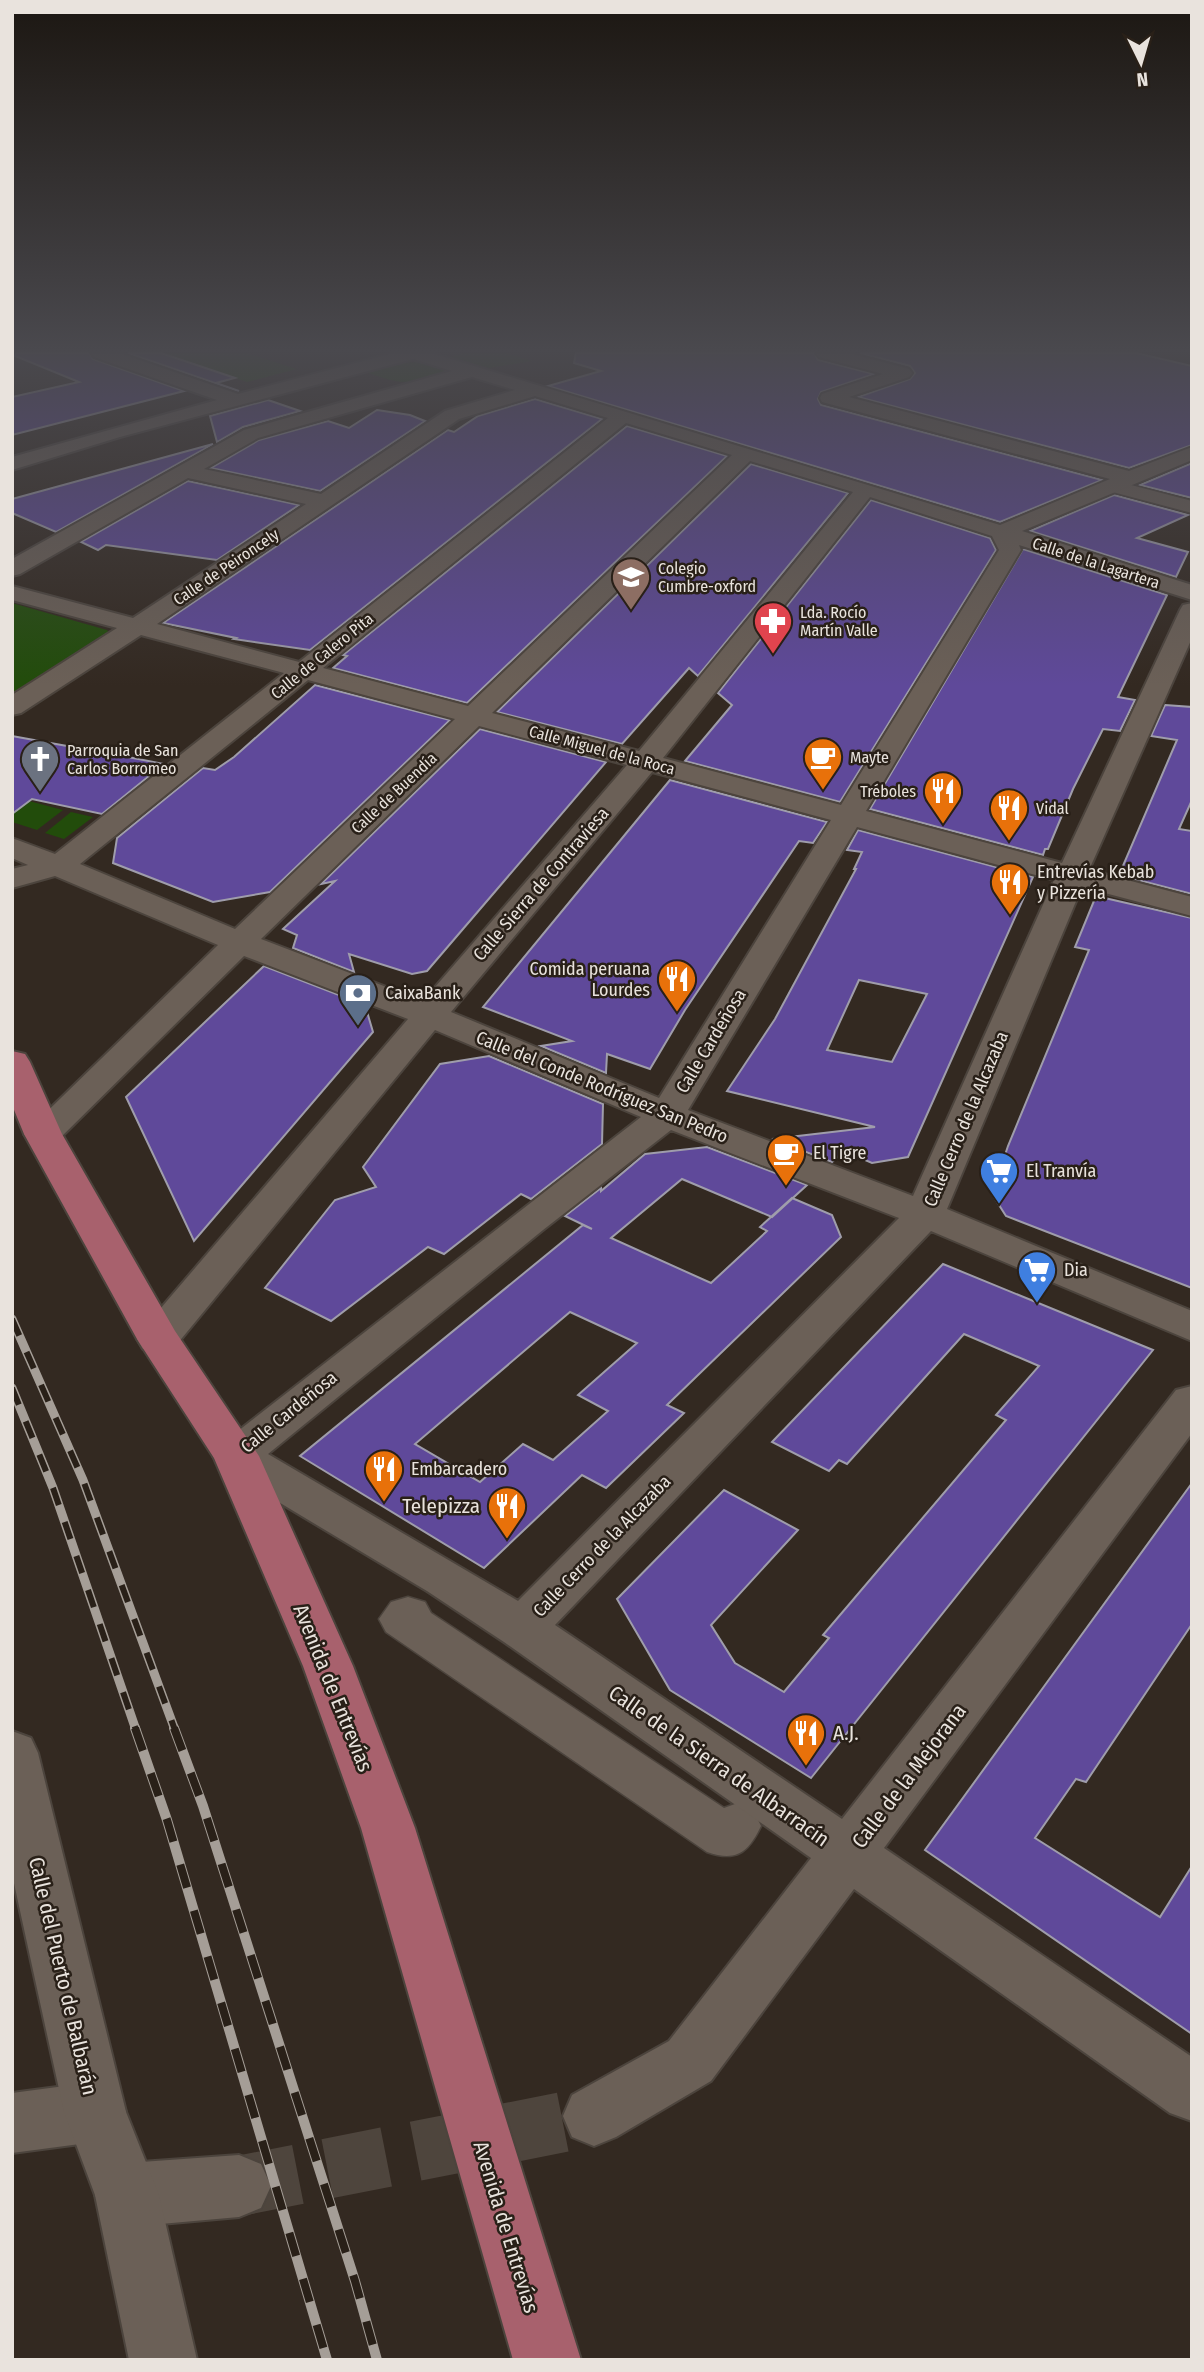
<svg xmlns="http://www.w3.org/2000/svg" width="1204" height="2372" font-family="'Fira Sans Condensed',sans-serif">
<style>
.green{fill:#224c0b}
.building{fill:#5f499a;stroke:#9f9dab;stroke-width:2;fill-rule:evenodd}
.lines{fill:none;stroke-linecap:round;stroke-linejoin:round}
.minor-tunnel{stroke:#4e453d;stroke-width:60;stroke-dasharray:60 30;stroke-linecap:butt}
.pedestrian-casing{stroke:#4c443d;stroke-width:3}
.minor-casing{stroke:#4c443d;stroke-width:4}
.tertiary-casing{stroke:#4c443d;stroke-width:4}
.primary-casing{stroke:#4c443d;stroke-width:4}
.pedestrian{fill:#6b6057;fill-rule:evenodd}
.minor{fill:#6b6057;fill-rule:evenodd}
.tertiary{fill:#6b6057;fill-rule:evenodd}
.primary{fill:#a8616d;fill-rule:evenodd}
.rail-far1-casing{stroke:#a59e97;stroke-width:9}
.rail-casing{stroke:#a59e97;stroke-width:10}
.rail-far1{stroke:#292018;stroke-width:6;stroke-dasharray:18;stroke-linecap:butt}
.rail{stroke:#292018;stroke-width:8;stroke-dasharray:24;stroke-linecap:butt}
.labels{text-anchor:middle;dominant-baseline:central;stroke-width:5;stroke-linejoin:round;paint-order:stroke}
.far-street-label{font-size:16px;fill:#e9e3dd;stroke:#292018}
.far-poi-label{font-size:16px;fill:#e9e3dd;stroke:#292018;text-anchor:start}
.poi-label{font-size:18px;fill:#e9e3dd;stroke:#292018;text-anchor:start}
.street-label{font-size:18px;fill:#e9e3dd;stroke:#292018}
.near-poi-label{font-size:21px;fill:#e9e3dd;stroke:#292018;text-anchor:end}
.near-street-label{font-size:21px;fill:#e9e3dd;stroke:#292018}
</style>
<rect width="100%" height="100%" fill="#332921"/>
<g class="green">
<polygon points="138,353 247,353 297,369 247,382 165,355 146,359 133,355"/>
<polygon points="463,353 507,353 532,361 489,368 450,357"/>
<path d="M416 362 446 371 445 375C408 385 404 385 368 373L402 363Z"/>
<polygon points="12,603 107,630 109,633 12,696"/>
<polygon points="29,801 63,810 37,830 12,822 12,814"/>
<polygon points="71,812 93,817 64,839 45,833"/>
</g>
<g class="building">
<polygon points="16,353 89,353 93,359 184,391 12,435 12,397 79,382 15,356"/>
<polygon points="128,353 161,353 235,378 216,383 239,391 238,391"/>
<polygon points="576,353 814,353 818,360 874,374 821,392 818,399 821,405 1102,480 1000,522 548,386 601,371 574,363"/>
<polygon points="860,353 1136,353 1192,366 1192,445 1129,468 858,397 910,379 915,373 910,366"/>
<polygon points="535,399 602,419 310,650 234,639 236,638 163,623 448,430 454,432 478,416"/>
<polygon points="268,400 300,411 243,427 217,442 210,416"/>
<polygon points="377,410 410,415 425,421 320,491 211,468 259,440 328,421 349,428"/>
<polygon points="627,426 727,456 467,703 333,668 347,656 343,655"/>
<polygon points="213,444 56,532 12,513 12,499"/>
<polygon points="1192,463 1192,498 1140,485"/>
<polygon points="751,464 848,493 698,676 689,668 622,744 497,712"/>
<polygon points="188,481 299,505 217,560 106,545 98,550 81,542"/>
<polygon points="1114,495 1188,515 1137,538 1188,552 1176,577 1030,531"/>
<polygon points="871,500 990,538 996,550 840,802 685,761 732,705 718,693"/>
<polygon points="1023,549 1167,595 1118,697 1135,700 1120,731 1103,729 1073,789 1048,849 1045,849 1043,855 870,809"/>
<polygon points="315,685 450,720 270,892 213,902 113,863 117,838 203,768 215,770 234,757"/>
<polygon points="1165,705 1192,707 1192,800 1179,829 1192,831 1192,894 1119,875 1177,740 1151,736"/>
<polygon points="480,729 606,762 427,971 412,974 349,954 354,972 293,948 297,935 283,929 335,881 321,884"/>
<polygon points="12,736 133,758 164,764 102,814 32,799 12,814"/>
<polygon points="670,780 827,822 813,843 799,841 685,1010 650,1069 607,1054 606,1073 541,1046 572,1041 483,1007"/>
<path d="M858 830 1033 877 908 1157 872 1163 844 1151 832 1162 772 1139 875 1127 727 1091 775 1019 856 869H854L862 852 847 850ZM859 980 927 994 892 1062 827 1050Z"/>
<polygon points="1096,896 1192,918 1192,1288 1006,1216 992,1194 1008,1146 1089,950 1075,947"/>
<polygon points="264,966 365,1005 373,1032 194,1241 126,1097"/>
<polygon points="489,1056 603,1104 602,1144 531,1199 521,1194 444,1254 428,1247 331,1321 265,1288 335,1200 376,1187 363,1167 440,1064"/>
<path d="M707 1147 807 1185 772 1217 682 1179 611 1238 711 1283 767 1231 760 1227 792 1198 832 1215 841 1237 667 1405 684 1413 606 1488 582 1475 484 1568 300 1456 583 1225 592 1229 565 1216 601 1188V1191L645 1154ZM570 1312 637 1343 578 1395 608 1411 553 1460 523 1444 480 1482 415 1444Z"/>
<polygon points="943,1264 1153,1350 811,1778 670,1690 617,1599 724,1490 798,1530 711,1625 735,1663 784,1692 829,1638 823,1635 1006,1420 996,1415 1039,1366 964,1334 847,1464 839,1460 829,1471 772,1442"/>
<polygon points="1192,1483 1192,1624 1086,1782 1076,1779 1035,1838 1160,1917 1192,1866 1192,2034 925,1850"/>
</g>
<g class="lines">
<polyline class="minor-tunnel" points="239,2186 594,2116"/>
<g class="pedestrian-casing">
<g id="pedestrian">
<polygon points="1112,480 1192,501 1192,513 1105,490 1102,486 1105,482"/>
<path d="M408 1597 425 1602 431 1613 724 1808 735 1804 753 1810 761 1826C748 1853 736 1862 707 1852L386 1632 379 1619 391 1602Z"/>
</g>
</g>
<g class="minor-casing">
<g id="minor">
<path d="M91 353H119L238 394 394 353H431L1000 525 1110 479 822 402 820 398 822 394 883 374 819 357 816 353H848L909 369 912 373 909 377 849 397 1129 471 1192 447V460L1022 531 1192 585V600L1019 545 1021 550 866 811 1062 863 1180 610 1183 605 1192 603V638L1089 870 1192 897V916L1082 887 947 1209 1192 1311V1341L931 1231 555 1625 842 1819 1176 1390 1192 1386V1433L884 1848 1192 2057V2121L1170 2113 854 1889 711 2081 616 2137 594 2146 572 2137 563 2116 572 2095 669 2041 811 1858 504 1642 427 1591 220 1467 213 1456 220 1445 641 1117 435 1030 173 1349 158 1353 143 1349 137 1339 143 1329 408 1019 244 956 56 1142 43 1145 30 1142 24 1134 218 945 55 876 12 888V869L28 865 12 858V838L55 854 284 673 141 635 21 713 12 715V695L117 628 12 600V586L133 618 306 504 188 478 20 574 12 576V559L244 430 452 371 413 359 120 437 12 470V457L217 400 94 357ZM472 377 515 390 445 411 321 494 204 469 258 438ZM535 396 608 418 299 662 157 624 459 419ZM626 423 732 455 468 706 323 668ZM750 461 853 492 639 751 492 713ZM870 497 992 536 999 550 841 805 663 758ZM308 680 455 719 235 929 80 864ZM479 726 627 765 423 1001 261 939ZM652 772 831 820 659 1098 451 1012ZM857 827 1054 880 913 1196 688 1110ZM671 1130 899 1218 518 1601 268 1454 543 1230Z"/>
<polygon points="95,2082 117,2091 126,2112 117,2133 95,2142 12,2153 12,2093"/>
<polygon points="239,2155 261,2164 271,2186 261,2208 239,2217 127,2227 105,2217 95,2195 105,2173 127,2163"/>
</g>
</g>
<g class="tertiary-casing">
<polygon id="tertiary" points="12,1731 31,1738 38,1753 126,2112 159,2195 197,2360 129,2360 95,2195 64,2112 12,1874"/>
</g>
<g class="primary-casing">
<polygon id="primary" points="12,1051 25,1054 30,1062 62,1134 175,1331 259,1456 353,1666 415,1828 581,2360 513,2360 361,1828 303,1666 214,1458 137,1339 24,1134 12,1105"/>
</g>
<use href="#pedestrian" class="pedestrian"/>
<use href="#minor" class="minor"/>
<use href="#tertiary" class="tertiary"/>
<use href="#primary" class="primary"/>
<g class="rail-far1-casing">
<g id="rail-far1">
<polyline points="12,1319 83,1480 175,1730"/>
<polyline points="12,1388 53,1488 136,1730"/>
</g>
</g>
<g class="rail-casing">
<g id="rail">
<polyline points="135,1728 167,1820 327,2360"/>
<polyline points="174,1728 203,1806 355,2281 377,2360"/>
</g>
</g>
<use href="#rail-far1" class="rail-far1"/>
<use href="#rail" class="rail"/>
</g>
<linearGradient id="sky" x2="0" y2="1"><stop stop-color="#1c1712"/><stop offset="0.51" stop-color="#4a494e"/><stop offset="1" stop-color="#4a494e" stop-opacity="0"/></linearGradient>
<rect width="1204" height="686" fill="url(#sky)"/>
<defs>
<g id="school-pin" transform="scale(2.0125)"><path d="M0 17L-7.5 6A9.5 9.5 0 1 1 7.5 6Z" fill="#8d6e63" stroke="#292018"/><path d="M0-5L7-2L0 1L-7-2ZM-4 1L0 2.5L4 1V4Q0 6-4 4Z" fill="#fff"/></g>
<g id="pharmacy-pin" transform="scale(2.0125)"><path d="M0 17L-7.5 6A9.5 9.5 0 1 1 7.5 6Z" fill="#e0444e" stroke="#292018"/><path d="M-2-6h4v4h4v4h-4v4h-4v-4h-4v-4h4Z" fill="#fff"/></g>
<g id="cafe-pin" transform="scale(2.0125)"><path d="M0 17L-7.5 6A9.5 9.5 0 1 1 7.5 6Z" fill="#e8710a" stroke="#292018"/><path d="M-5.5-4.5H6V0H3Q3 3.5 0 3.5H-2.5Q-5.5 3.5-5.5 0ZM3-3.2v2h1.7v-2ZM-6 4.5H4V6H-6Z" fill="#fff"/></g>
<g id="church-pin" transform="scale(2.0125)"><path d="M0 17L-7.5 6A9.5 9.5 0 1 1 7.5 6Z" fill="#6b7280" stroke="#292018"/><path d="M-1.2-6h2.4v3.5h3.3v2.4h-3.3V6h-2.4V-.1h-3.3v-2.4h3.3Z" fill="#fff"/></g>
<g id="restaurant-pin" transform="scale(2.0125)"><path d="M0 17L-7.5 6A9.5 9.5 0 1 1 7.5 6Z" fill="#e8710a" stroke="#292018"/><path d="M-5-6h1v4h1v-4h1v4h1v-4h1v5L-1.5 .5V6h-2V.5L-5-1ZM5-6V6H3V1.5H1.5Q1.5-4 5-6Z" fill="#fff"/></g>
<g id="bank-pin" transform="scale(2.0125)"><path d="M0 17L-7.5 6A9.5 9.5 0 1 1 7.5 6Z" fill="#5c6f8a" stroke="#292018"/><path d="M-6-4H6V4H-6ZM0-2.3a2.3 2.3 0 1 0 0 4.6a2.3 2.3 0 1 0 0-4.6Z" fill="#fff"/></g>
<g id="supermarket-pin" transform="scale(2.0125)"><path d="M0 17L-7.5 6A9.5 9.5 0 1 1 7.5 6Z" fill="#3f7fe0" stroke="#292018"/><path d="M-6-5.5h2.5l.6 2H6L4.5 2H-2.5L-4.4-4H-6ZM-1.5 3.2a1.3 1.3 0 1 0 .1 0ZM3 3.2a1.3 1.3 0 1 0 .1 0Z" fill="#fff"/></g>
</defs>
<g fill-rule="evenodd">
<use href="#school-pin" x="631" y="577"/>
<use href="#pharmacy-pin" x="773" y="621"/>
<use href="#cafe-pin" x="823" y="757"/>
<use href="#church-pin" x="40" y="759"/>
<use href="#restaurant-pin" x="943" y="791"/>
<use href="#restaurant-pin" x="1009" y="808"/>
<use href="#restaurant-pin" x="1010" y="882"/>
<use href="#restaurant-pin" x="677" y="979"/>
<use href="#bank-pin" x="358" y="993"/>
<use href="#cafe-pin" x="786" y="1153"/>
<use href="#supermarket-pin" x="999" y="1171"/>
<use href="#supermarket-pin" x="1037" y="1270"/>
<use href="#restaurant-pin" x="384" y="1469"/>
<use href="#restaurant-pin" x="507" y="1506"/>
<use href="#restaurant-pin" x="806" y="1733"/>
</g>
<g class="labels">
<g class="far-street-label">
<text transform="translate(1096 563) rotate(18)">Calle de la Lagartera</text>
<text transform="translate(226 567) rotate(-34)">Calle de Peironcely</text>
<text transform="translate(322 656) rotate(-39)">Calle de Calero Pita</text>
<text transform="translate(602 750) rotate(15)">Calle Miguel de la Roca</text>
<text transform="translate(394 793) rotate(-43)">Calle de Buendía</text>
</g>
<g class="far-poi-label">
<text x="658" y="568">Colegio<tspan x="658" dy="18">Cumbre-oxford</tspan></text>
<text x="800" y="612">Lda. Rocío<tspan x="800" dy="18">Martín Valle</tspan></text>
<text x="67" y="750">Parroquia de San<tspan x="67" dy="18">Carlos Borromeo</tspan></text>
<text x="850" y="757">Mayte</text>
<text x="916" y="791" text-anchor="end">Tréboles</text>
<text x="1036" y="808">Vidal</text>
</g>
<g class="poi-label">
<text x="1037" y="872">Entrevías Kebab<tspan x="1037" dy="21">y Pizzería</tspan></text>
<text x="650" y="969" text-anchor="end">Comida peruana<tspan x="650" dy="21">Lourdes</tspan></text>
<text x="385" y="993">CaixaBank</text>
<text x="813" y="1153">El Tigre</text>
<text x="1026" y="1171">El Tranvía</text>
<text x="1064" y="1270">Dia</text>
<text x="411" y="1469">Embarcadero</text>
</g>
<g class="street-label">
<text transform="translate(541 884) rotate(-49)">Calle Sierra de Contraviesa</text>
<text transform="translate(711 1041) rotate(-59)">Calle Cardeñosa</text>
<text transform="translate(602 1087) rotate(22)">Calle del Conde Rodríguez San Pedro</text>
<text transform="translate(966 1119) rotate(-67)">Calle Cerro de la Alcazaba</text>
<text transform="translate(289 1412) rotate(-39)">Calle Cardeñosa</text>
<text transform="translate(602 1546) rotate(-46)">Calle Cerro de la Alcazaba</text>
</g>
<g class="near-poi-label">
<text x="480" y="1506">Telepizza</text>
<text x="833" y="1733" text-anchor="start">A.J.</text>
</g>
<g class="near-street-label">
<text transform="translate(333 1688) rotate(68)">Avenida de Entrevías</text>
<text transform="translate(719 1766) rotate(35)">Calle de la Sierra de Albarracín</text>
<text transform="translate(909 1776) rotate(-53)">Calle de la Mejorana</text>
<text transform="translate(63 1976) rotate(77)">Calle del Puerto de Balbarán</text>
<text transform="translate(506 2227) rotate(73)">Avenida de Entrevías</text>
</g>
</g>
<rect width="1204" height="2372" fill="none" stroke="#e9e3dd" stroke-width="28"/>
<g transform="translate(1141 63) rotate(175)" stroke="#292018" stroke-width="5" paint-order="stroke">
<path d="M0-5L12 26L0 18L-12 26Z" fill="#e9e3dd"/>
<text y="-10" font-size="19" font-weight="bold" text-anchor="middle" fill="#e9e3dd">N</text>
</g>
</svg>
